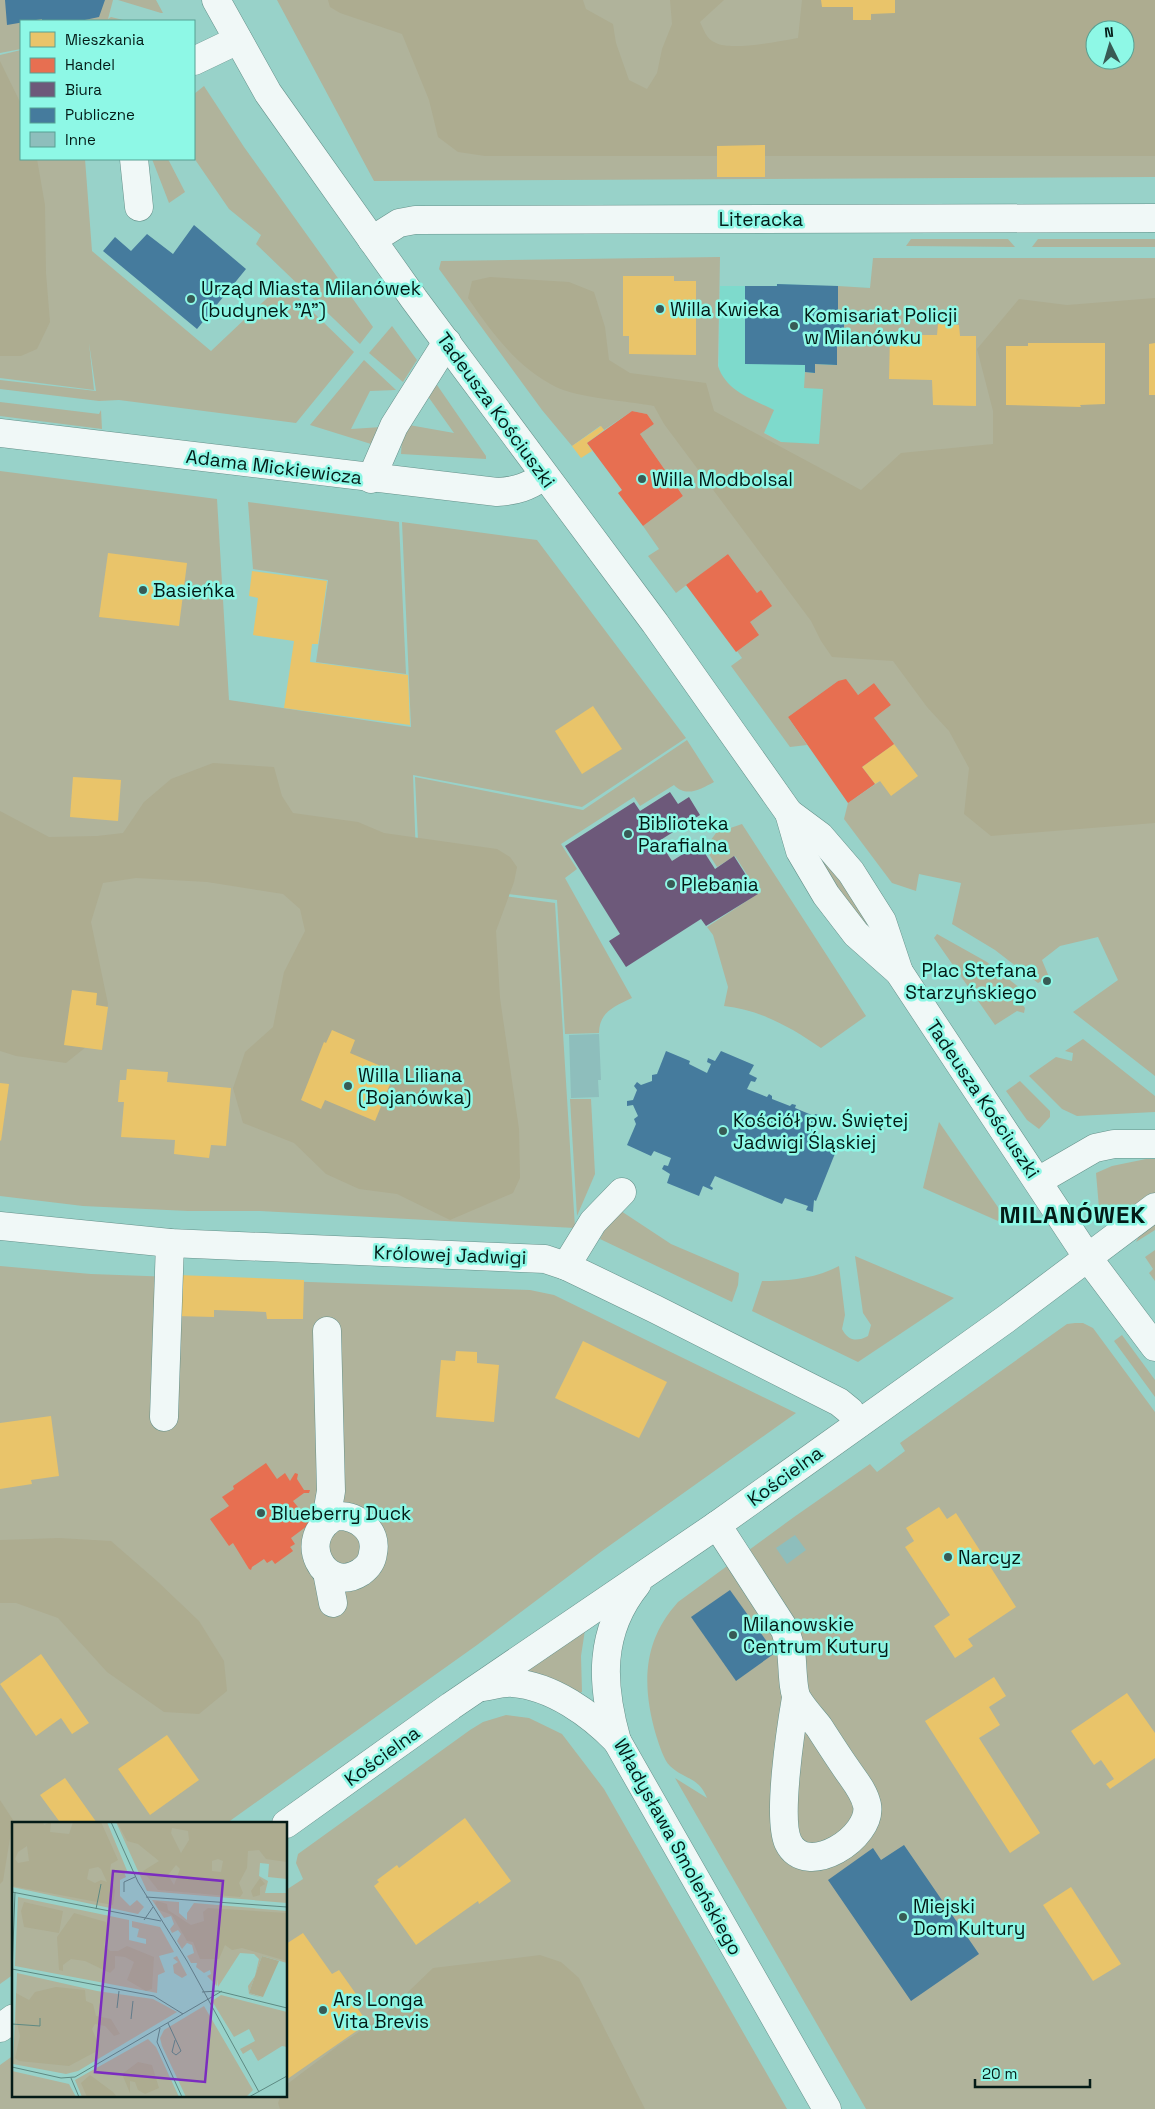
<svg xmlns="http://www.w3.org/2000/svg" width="1155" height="2109" font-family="'Space Grotesk',sans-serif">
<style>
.built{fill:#7edacc}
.green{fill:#b0b39b;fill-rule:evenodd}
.forest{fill:#adac90;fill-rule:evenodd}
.homes{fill:#e9c46a}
.shops{fill:#e76f51}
.offices{fill:#6d597a}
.public{fill:#457b9d}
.building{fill:#8ebebc}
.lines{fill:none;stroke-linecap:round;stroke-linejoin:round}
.minor-casing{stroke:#65918a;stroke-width:29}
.minor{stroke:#f0f8f7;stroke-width:28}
.poi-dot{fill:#385b55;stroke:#8ef8e6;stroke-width:2}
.labels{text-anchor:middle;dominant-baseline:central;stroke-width:5;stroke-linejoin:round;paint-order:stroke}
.street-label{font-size:19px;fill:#041b17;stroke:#8ef8e6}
.poi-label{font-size:19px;fill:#041b17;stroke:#8ef8e6;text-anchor:start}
.district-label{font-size:24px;font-weight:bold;letter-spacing:1px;fill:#041b17;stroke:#8ef8e6}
.inset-road{fill:none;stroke:#5d8982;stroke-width:1}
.view{fill:#7b2cbf;fill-opacity:0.15;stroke:#7b2cbf;stroke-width:2.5}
.inset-edge{fill:none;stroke:#041b17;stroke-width:2.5}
</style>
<rect width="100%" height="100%" fill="#98d2c9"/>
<polygon class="built" points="777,284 871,288 858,483 718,408 720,286 776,286"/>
<g class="green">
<polygon points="0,0 113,0 108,19 111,17 127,21 21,21 21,49 0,53"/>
<polygon points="118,0 156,0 163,13 161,13"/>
<path d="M277 0H1155V177L374 181ZM1095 30H1125V60H1095Z"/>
<polygon points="21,50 21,159 85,159 92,251 211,351 283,283 354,352 296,423 119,400 99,401 0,389 0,380 96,391 89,343 94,390 0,378 0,55"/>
<polygon points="204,86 244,147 373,327 360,344 256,244 261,235 229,209 194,158 194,94"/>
<polygon points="152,159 168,159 185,192 169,203"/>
<polygon points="911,239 1008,239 1015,247 906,246"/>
<polygon points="1038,239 1155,239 1155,247 1032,247"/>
<path d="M720 257 718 366C726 391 752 399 774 410L764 433 781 442 819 444 823 389 804 388 805 372 815 373V364L837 365V335L843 338 844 315 838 317V286L870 288 873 258H1155V1076L1073 1012 1118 980 1098 937 1060 946 1042 960 1049 977 1038 983 995 950 952 924 961 883 919 874 916 891 892 883 844 819 848 803 880 781 874 718 891 705 874 683 858 695 838 681 788 717 807 745 790 747 731 666 742 658 737 651 750 622 757 593 728 554 676 593 648 556 659 549 643 526 683 496 640 434 654 424 647 414 632 411 604 430 600 426 572 446 542 410 439 269 441 261Z"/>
<polygon points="392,326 417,360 403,382 369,353"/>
<polygon points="364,360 396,390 370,391 351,429 382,427 371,444 310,425"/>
<polygon points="433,385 437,385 486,456 486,459 401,454 402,437 409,425 454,433 427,395"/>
<polygon points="0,402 99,414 101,410 102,429 0,416"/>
<polygon points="0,471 217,499 229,700 411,727 402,522 537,540 686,738 582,807 413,775 417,884 555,903 575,1228 260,1211 188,1211 83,1206 0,1196"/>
<polygon points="248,502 399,522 406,674 316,662 328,580 253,569"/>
<path d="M687 740 714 782C701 789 686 798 674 785L640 806 634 797 561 844 577 869 565 878 632 998C615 1006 599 1012 599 1033L565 1034 557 900 420 883 415 777 583 810Z"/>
<path d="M742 824 866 1016 821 1048C792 1028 761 1010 724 1006L728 987 713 935 707 927 759 893 735 856 717 867 705 848 716 833Z"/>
<polygon points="807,844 828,861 878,938 858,919"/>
<polygon points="937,934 987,962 1030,996 1021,1003 1025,1008 1024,1013 1017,1011 995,1025 934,938"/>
<polygon points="1083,1039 1155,1096 1155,1112 1077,1116 1062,1109 1029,1076 1056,1057 1072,1061 1073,1053 1065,1051"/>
<polygon points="1020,1081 1050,1111 1050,1117 1039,1129 1027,1120 1006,1091"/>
<polygon points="570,1099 591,1099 595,1174 577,1216"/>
<polygon points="939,1122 1002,1213 998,1221 923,1188"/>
<polygon points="1146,1159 1155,1159 1155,1193 1128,1213 1115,1219 1099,1208 1096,1173 1112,1166"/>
<polygon points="621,1211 671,1244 739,1273 738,1285 732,1302 600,1239 608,1223"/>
<polygon points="1155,1221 1155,1230 1136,1242 1140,1234"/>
<polygon points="1155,1250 1155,1281 1149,1273 1153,1269 1145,1257"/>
<path d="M855 1256 954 1298 858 1362 752 1311 762 1281C789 1281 814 1279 839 1266L845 1315 842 1329C848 1341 857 1342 868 1336L871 1325 863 1313Z"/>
<polygon points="0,1266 91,1274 530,1290 554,1295 796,1413 602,1551 477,1645 227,1823 14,1823 14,1974 0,1984"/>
<path d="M1075 1323H1083L1093 1328 1155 1412V2109H866L675 1778 707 1798C699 1777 685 1780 670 1766 664 1761 659 1744 656 1735 642 1686 642 1642 678 1602L794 1517 870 1464 877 1472 905 1451 900 1443 1067 1324Z"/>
<polygon points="1122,1335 1155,1380 1155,1397 1114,1341"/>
<polygon points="585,1630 581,1656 582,1692 579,1693 525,1672"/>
<polygon points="506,1715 529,1718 562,1734 604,1789 787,2109 0,2109 0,2065 14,2055 14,2095 286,2095 286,1890 303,1879 296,1863 298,1854 470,1730 483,1722"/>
</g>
<g class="forest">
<path d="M328 0H583L586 9 613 24 616 43 629 80 647 89 657 73 662 49 672 24 670 0H724L700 22C704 30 706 39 716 43 731 51 781 41 798 38L802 0H1155V156H485L458 152 438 137 429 100 402 34 340 13 330 7ZM1095 30H1125V60H1095Z"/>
<polygon points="0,61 21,104 21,159 37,159 45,205 46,273 50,322 37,349 21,356 0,356"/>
<path d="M490 277 569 282 594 292 605 327 609 360 630 373 706 383 714 411 861 490 901 453 993 444V411L977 349 1019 299 1067 305 1155 298V823L991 836 964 814 969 768 949 731 927 707 893 661 832 657 821 641 811 621 664 424 654 406C627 401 579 398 556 387 517 367 492 333 468 298L472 281Z"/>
<polygon points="213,763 274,767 282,796 293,813 358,822 384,833 497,849 510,857 517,867 514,882 496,931 500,998 519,1129 520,1178 513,1193 450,1220 397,1194 359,1189 326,1174 294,1143 243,1123 233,1088 245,1052 273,1027 284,972 305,931 300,909 283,894 207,882 136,878 103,883 91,922 108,1004 101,1035 66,1063 16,1056 0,1051 0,811 49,837 97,836 123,833 144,802 171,779"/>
<polygon points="59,1538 111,1541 157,1581 199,1621 224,1661 227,1691 199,1714 164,1712 107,1672 58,1618 16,1603 0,1603 0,1540"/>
<polygon points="0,1800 13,1820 3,1881 0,1884"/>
<polygon points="540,1955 561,1962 579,1978 645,2109 280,2109 278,2103 281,2095 286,2095 286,2085 339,2045 382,2017 433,1968"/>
</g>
<g class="homes">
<polygon points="821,0 895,0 895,13 871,14 871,20 853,20 853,7 822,7"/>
<polygon points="765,145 765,177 717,177 717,146"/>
<polygon points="623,276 674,276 674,281 696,281 696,355 629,354 629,336 623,336"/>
<polygon points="938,324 959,325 960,336 976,336 976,406 933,405 932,380 889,379 890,335 937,335"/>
<polygon points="1028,343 1105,343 1105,404 1080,405 1081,407 1006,405 1006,346 1028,346"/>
<polygon points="1155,343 1155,395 1149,395 1149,344"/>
<polygon points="601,426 604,430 587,443 592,451 581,458 572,446"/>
<polygon points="108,553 187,563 179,626 99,617"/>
<polygon points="252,571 327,581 318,644 312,644 310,662 408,675 410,725 284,708 294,641 253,635 258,598 249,596"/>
<polygon points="593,706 622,749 582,774 555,731"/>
<polygon points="894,744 918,776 891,796 880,781 875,784 862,767"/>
<polygon points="73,777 121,780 118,821 70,817"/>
<polygon points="72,990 97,993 96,1005 108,1007 102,1050 64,1045"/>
<polygon points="332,1030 355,1040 350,1053 395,1072 375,1121 325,1100 321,1109 301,1100 324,1042 326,1043"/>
<polygon points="127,1069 168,1072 167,1082 231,1088 226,1146 211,1145 209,1158 174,1154 175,1140 121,1137 124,1102 118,1102 120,1080 126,1080"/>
<polygon points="0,1083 9,1084 1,1141 0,1140"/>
<polygon points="178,1275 304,1280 303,1319 267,1319 266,1312 214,1310 214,1317 176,1316"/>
<polygon points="583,1341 667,1382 639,1438 555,1398"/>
<polygon points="456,1351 477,1352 477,1363 499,1365 494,1422 436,1417 441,1360 455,1361"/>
<polygon points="51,1416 59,1476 31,1480 32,1484 0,1489 0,1423"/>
<polygon points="939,1507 947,1519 956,1513 1016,1607 968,1639 973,1646 955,1658 934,1626 950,1615 905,1547 914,1541 906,1528"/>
<polygon points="41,1654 89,1723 72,1734 61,1718 36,1736 0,1684"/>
<polygon points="994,1677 1006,1696 989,1707 1000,1725 979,1738 1040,1833 1010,1853 925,1721"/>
<polygon points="1127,1693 1155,1733 1155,1758 1110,1789 1106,1784 1114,1779 1101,1760 1094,1765 1071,1731"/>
<polygon points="167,1735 199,1780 150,1815 118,1769"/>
<polygon points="65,1778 97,1823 57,1823 59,1821 40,1795"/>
<polygon points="465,1818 511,1881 479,1904 478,1901 416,1945 374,1886 379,1882 377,1880 397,1865 399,1868"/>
<polygon points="1071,1887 1121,1964 1093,1981 1043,1905"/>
<polygon points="303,1933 332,1974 339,1970 356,1994 350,1998 368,2023 286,2080 286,1944"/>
</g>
<g class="shops">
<polygon points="632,411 647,414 654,424 640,434 683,496 643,526 618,493 622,490 587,443"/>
<polygon points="728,554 757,593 761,590 772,606 750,622 759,635 736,652 686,585"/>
<polygon points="846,679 858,695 874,683 891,705 874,718 894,744 862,767 875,784 848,803 788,717 838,681"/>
<polygon points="266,1463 277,1479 285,1473 290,1481 295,1473 298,1474 297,1479 304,1490 310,1490 309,1493 304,1493 293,1501 311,1523 291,1538 295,1544 290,1547 293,1551 275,1564 272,1560 267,1563 264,1559 252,1567 251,1570 249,1569 233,1543 229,1546 210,1519 229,1506 222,1497 234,1489 233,1486"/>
</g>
<polygon class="offices" points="670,792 678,804 689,797 700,815 659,841 672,861 699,844 715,869 734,856 758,894 706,926 701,919 626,967 609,941 620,934 565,846 634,802 640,811"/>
<g class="public">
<polygon points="5,0 105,0 99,17 80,21 42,21 42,19 7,25"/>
<polygon points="194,225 246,269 197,329 103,251 115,237 131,251 147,234 173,254"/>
<polygon points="777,284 838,286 838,317 842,317 844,313 844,338 837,335 837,365 815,364 815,373 805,372 805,365 745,364 745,286 777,286"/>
<polygon points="666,1051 690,1061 689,1064 707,1073 711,1064 707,1062 708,1058 715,1061 721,1051 754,1065 749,1074 757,1078 755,1082 751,1081 747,1089 767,1097 769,1094 772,1096 772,1099 790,1106 792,1104 796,1105 795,1108 814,1116 815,1114 819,1115 810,1138 828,1146 830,1142 838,1146 816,1201 814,1200 813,1212 806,1210 808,1206 785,1198 782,1204 715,1176 710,1186 713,1188 712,1190 703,1186 699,1196 667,1183 670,1174 662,1169 664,1165 668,1166 671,1158 654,1151 651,1156 627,1145 636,1124 634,1119 638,1116 633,1105 627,1106 627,1101 633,1100 637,1090 634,1086 637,1082 641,1085 652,1081 652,1075 657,1074"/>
<polygon points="730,1590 775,1653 736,1681 691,1617"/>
<polygon points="904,1845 979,1954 911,2001 828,1880 873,1848 881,1860"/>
</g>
<g class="building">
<polygon points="599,1034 601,1080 598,1080 599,1097 571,1098 569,1035"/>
<polygon points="795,1535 806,1550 787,1564 776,1548"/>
</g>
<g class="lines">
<g class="minor-casing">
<g id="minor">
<polyline points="216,0 268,93 414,299 655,623 789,813 820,836 851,872 882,921 899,972"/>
<polyline points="194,61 238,40"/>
<polyline points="134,159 139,207"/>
<polyline points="372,240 399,223 415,220 1155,218"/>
<path d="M0 433 497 492C516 491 528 487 544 476"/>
<polyline points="371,479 394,426 447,342"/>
<polyline points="789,813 800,851 826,895 856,934 899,972 1088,1258 1155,1347"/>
<polyline points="1038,1181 1095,1148 1114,1144 1155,1144"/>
<polyline points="0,1226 170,1243 545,1259 566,1266 655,1309 839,1402 850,1411 858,1424"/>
<polyline points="566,1266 593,1222 622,1192"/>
<polyline points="164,1417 170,1243"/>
<path d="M336 1516C357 1515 378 1530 373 1553 372 1562 368 1567 361 1572 324 1596 294 1537 336 1516Z"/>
<polyline points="326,1520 331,1491 327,1331"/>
<path d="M717 1525 785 1630C787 1637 790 1644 791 1651 793 1664 792 1691 798 1700 804 1710 812 1718 819 1727 828 1741 837 1755 846 1768 854 1780 864 1791 867 1805 873 1837 806 1880 788 1842 777 1818 791 1727 796 1698"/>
<polyline points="327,1572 333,1603"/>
<path d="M637 1584C598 1632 601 1685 617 1741L827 2109"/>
<path d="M482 1687C491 1686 503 1682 513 1683 552 1686 591 1714 617 1741"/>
<polyline points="286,1824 451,1706 717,1525 1006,1319 1155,1207"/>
<polyline points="0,2028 14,2018"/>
</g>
</g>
<use href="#minor" class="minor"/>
</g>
<g class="poi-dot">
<circle cx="191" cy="299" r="5"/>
<circle cx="660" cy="309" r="5"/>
<circle cx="794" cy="326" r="5"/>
<circle cx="642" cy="479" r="5"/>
<circle cx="143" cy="590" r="5"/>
<circle cx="628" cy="834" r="5"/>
<circle cx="671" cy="884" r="5"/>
<circle cx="1047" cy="981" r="5"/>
<circle cx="348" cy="1086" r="5"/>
<circle cx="723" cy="1131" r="5"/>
<circle cx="261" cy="1513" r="5"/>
<circle cx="948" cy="1557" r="5"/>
<circle cx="733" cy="1635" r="5"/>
<circle cx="903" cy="1917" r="5"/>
<circle cx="323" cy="2010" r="5"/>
</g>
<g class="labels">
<g class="street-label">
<text x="761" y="219">Literacka</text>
<text transform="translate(496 410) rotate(54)">Tadeusza Kościuszki</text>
<text transform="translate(274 467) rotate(7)">Adama Mickiewicza</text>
<text transform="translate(983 1099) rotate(56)">Tadeusza Kościuszki</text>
<text transform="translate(450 1255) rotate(2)">Królowej Jadwigi</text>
<text transform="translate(785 1476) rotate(-36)">Kościelna</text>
<text transform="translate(382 1756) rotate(-36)">Kościelna</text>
<text transform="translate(678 1847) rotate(61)">Władysława Smoleńskiego</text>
</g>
<g class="poi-label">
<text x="201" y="288">Urząd Miasta Milanówek<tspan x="201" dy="22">(budynek "A")</tspan></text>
<text x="670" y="309">Willa Kwieka</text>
<text x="804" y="315">Komisariat Policji<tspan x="804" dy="22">w Milanówku</tspan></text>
<text x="652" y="479">Willa Modbolsal</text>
<text x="153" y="590">Basieńka</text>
<text x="638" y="823">Biblioteka<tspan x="638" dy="22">Parafialna</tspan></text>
<text x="681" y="884">Plebania</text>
<text x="1037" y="970" text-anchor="end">Plac Stefana<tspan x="1037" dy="22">Starzyńskiego</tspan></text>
<text x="358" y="1075">Willa Liliana<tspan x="358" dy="22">(Bojanówka)</tspan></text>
<text x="733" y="1120">Kościół pw. Świętej<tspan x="733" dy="22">Jadwigi Śląskiej</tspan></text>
<text x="271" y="1513">Blueberry Duck</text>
<text x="958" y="1557">Narcyz</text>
<text x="743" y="1624">Milanowskie<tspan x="743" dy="22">Centrum Kutury</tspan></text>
<text x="913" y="1906">Miejski<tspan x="913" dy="22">Dom Kultury</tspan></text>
<text x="333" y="1999">Ars Longa<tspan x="333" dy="22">Vita Brevis</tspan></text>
</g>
<g class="district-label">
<text x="1073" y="1214">MILANÓWEK</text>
</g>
</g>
<g transform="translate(12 1822)">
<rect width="275" height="275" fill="#98d2c9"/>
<path d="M0 0H95L116 51 112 50 114 55 108 58V74L118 84 125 78 132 85 126 92 0 65ZM104 0H275V57L256 55 257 42 248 41 247 54 256 59 253 71H275V81L135 69ZM6 75 117 98V118L134 122V117L125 115 127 107 120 105V99L148 105 162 130 147 134 153 150 146 153 145 171 3 144ZM140 78 167 80V91L175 98V91L182 81 275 89V141L250 134 237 171 251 176 237 172 236 164 243 154 247 137 242 132 228 131 206 165V157L205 164 195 154 199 152 198 148 192 151 184 145 185 141H179L175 134 182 131 180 123 175 121 170 127 165 119 169 112 166 108 160 111 158 107 162 102 159 94 152 96ZM165 134 175 153 170 156 162 151 161 143 166 140 161 136ZM5 151 85 169 141 177 165 190 66 249 54 252 1 242ZM209 173 275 190V225L270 224 246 239 239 227 231 232 228 227 243 219 237 207 222 215 200 179ZM192 184 241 268 234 275H174L150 224 148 216 152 208ZM136 217 144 225 167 275H70L63 258ZM0 249 57 262 64 275H0Z" fill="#b0b39b"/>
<path d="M0 0H31L32 3 39 0 38 10 57 12 61 0H89L106 38 99 42 98 48 103 69 101 83 0 64ZM15 24 17 39 6 41 3 37 6 30ZM86 45 89 47 95 60 89 58 83 61 75 57 77 47ZM105 0H275V40L254 37 247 28 236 29 235 46 227 61 231 71 228 75 146 68 131 49 147 39 126 22 115 19ZM160 6 176 9 177 18 169 31 159 11ZM206 37 211 39 209 50 200 49V39ZM164 43 168 47 162 63 156 53ZM248 56 253 62 248 65V73L241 75 239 69ZM145 79 155 82 156 88 179 103 192 99 191 90 196 86 275 91V139L230 126 220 128 213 123 207 137H188L181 120 175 119 160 93 147 88 143 81ZM12 80 51 89 47 111 12 105 9 89ZM62 91 94 100 96 105 92 123 98 129H106L115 124 142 135 140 167 134 169 115 158 122 140 113 135 103 134V146L98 151 73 139 59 137 51 143V149L47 148 45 115ZM250 134 267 139 251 175 237 171ZM44 165 73 168 74 179 81 182 84 194 99 197 108 212 102 214 93 204 83 202 80 207 87 223 85 229 57 244 7 239 3 236 8 214 4 197V171L17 178 23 170ZM126 240 140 243 147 266 133 272 126 268 123 260 118 259V271L110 252ZM78 253 101 270 105 275H75L69 261Z" fill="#adac90" fill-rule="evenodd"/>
<path class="inset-road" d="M99 0 126 60 175 139 247 270M0 70 149 99M112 70V60L123 55M134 75 275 85M84 87 89 62M132 98 141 85M0 147 142 174 171 192M0 151 3 70M190 170 206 169 275 186M105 186 107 169M119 197 121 179M156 201 169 229 164 233 160 230 163 218M0 202 28 204V196M148 206 145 220 170 275M0 245 49 256 63 255 210 169M59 256 67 275M237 275 275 254"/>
<path class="view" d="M101 49 211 59 193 260 83 250Z"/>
<rect width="275" height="275" class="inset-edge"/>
</g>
<rect x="20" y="20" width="175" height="140" fill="#8ef8e6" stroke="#57a093"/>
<rect x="30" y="32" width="25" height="15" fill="#e9c46a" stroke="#57a093"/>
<text x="65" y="45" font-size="15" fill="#041b17">Mieszkania</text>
<rect x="30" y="58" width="25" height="15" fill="#e76f51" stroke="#57a093"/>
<text x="65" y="70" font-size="15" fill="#041b17">Handel</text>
<rect x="30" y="82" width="25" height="15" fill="#6d597a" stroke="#57a093"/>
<text x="65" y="95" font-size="15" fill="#041b17">Biura</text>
<rect x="30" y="108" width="25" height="15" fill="#457b9d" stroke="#57a093"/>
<text x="65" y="120" font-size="15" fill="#041b17">Publiczne</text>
<rect x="30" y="132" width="25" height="15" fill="#8ebebc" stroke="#57a093"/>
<text x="65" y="145" font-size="15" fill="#041b17">Inne</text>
<g transform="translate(1110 45) rotate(355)"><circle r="24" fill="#8ef8e6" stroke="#57a093"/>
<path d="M0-4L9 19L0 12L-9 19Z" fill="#385b55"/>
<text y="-8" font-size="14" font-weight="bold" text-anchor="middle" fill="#041b17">N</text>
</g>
<path d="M975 2079v8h115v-8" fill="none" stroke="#041b17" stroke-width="2.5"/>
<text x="982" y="2079" font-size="15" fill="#041b17" stroke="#8ef8e6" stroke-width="4" paint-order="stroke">20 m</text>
</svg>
